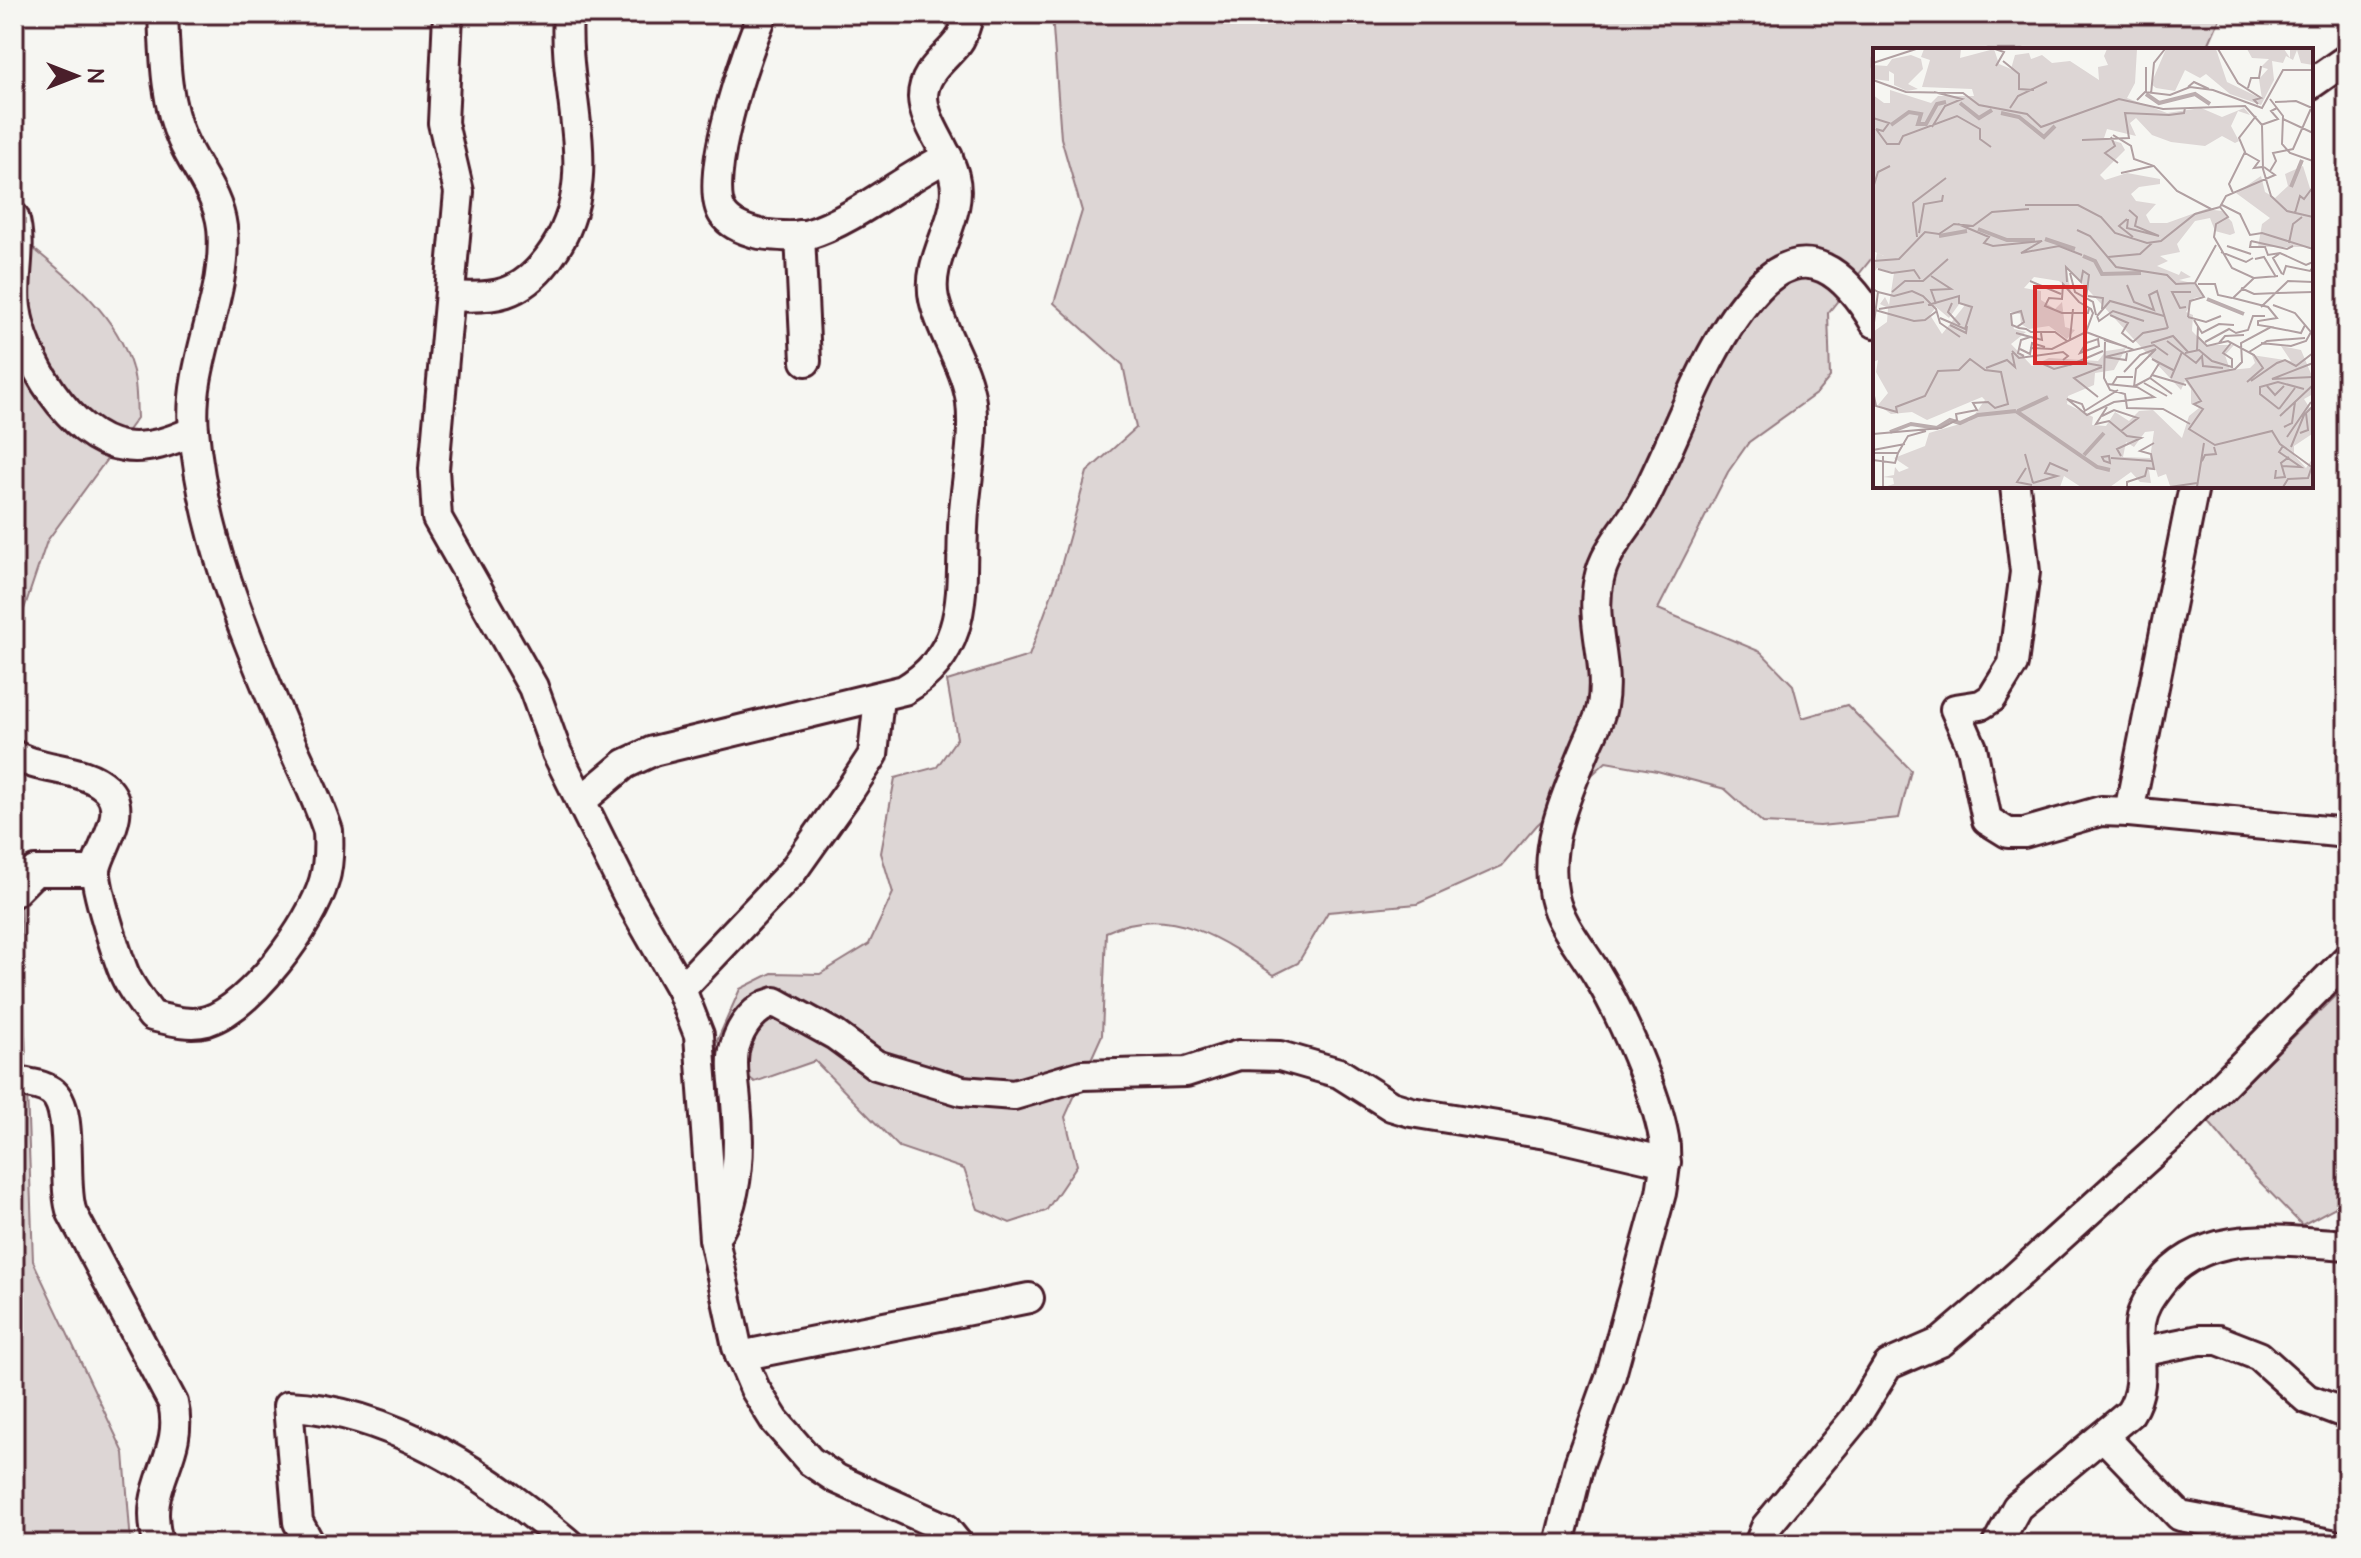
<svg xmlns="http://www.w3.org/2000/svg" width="2361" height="1558" font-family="'Architects Daughter',sans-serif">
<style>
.green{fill:#ddd6d5;stroke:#947a80;stroke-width:2}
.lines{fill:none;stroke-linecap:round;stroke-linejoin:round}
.minor-casing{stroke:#4a1f2b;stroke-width:34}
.minor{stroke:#f6f6f2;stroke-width:28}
.inset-river{fill:none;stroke:#bbadae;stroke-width:4}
.inset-road{fill:none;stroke:#b1a0a2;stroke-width:2}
.view{fill:#d62828;fill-opacity:0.15;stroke:#d62828;stroke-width:4}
.inset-edge{fill:none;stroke:#4a1f2b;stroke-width:4}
</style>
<rect width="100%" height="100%" fill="#f6f6f2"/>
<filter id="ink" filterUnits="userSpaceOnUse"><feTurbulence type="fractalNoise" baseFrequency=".0125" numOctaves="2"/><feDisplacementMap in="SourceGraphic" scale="16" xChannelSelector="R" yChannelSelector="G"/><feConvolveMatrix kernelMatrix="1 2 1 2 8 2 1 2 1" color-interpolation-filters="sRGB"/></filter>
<g filter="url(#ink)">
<g class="green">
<path d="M1052 14H2222L2206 50H1875V254L1828 313 1830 377 1817 393 1749 442 1728 472 1658 609 1761 652 1793 685 1802 718 1847 705 1911 770 1899 818 1820 826 1763 823 1725 789 1657 771 1606 762 1537 825 1502 866 1417 904 1328 912 1298 963 1274 975C1224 940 1169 902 1106 932L1102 1035 1065 1117 1077 1165 1046 1211 1010 1223 978 1209 964 1169 899 1147 815 1061 755 1082 713 1050 740 989 772 973 820 974 869 944 893 893 881 853 895 778 937 767 957 738 947 681 1029 656 1058 577 1087 472 1136 428 1123 365 1054 303 1082 211 1061 138Z"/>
<path d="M14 233C59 270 115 308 132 368 137 383 136 402 137 418L47 541 14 639Z"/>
<polygon points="14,720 33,1261 124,1453 131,1544 14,1544"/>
<polygon points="2347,984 2347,1201 2302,1225 2255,1177 2208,1121"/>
</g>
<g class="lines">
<g class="minor-casing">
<g id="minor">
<polyline points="448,14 443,123 459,192 434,469 437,518 533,687 557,753 629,898 681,989 699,1035 714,1239 737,1347 755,1389 775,1421 810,1461 837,1479 945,1528 958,1544"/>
<path d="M763 14C747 49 701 182 723 214 731 226 747 231 760 234 776 236 794 238 809 234 853 221 904 178 948 157"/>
<polyline points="2311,84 2347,59"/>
<path d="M14 217C23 246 12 279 16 308 22 357 71 439 123 446 148 450 171 441 194 431"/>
<polyline points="800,235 806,361"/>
<path d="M451 296C494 299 520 296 548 259 606 183 562 100 568 14"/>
<polyline points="2015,486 2025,572 2013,664 1992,698 1981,705 1955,709 1972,748 1987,820 2008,833 2024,833 2101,811 2129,812 2347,833"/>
<path d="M14 755C41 771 84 767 106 788 130 811 101 845 96 869 93 882 118 959 125 975 132 990 142 1003 152 1016 170 1020 189 1026 207 1021 251 1007 312 924 324 881 329 864 329 848 328 831 316 794 298 761 283 725 243 631 203 534 194 430 187 362 229 296 222 227 218 194 195 169 182 139 165 101 165 55 163 14"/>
<path d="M581 801 625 764 653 751 904 690C976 647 958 580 964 511 967 475 975 438 971 402 966 365 942 335 934 299 925 256 965 218 954 176 948 149 924 124 923 97 923 72 945 59 958 42 964 34 966 23 969 14"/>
<polyline points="2129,812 2194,486"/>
<polyline points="14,892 35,871 95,871"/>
<polyline points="681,989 792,872 848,793 873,755 879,697"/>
<path d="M14 1081C25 1083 41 1084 51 1091 76 1108 61 1184 72 1213L173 1403C186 1458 139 1485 159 1544"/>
<path d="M719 1231C740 1194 740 1144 736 1102 735 1084 730 1063 735 1046 741 1025 755 1007 775 1002L835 1035 876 1065 962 1091 1014 1095 1082 1075 1186 1072 1239 1055 1280 1056 1339 1073 1391 1106 1411 1112 1546 1134 1666 1162"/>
<polyline points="2140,1352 2199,1340 2218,1340 2259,1356 2307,1399 2347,1414"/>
<polyline points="740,1356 1029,1298"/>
<polyline points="2103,1436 2180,1516 2331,1544"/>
<path d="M310 1544 298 1522 288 1406C392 1410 492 1478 569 1544"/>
<path d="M1559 1544 1579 1464 1611 1375 1661 1193C1664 1174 1667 1157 1664 1138 1656 1094 1622 1015 1598 976 1584 952 1560 925 1554 897 1543 843 1567 794 1587 745 1592 733 1600 719 1602 706 1610 664 1589 622 1599 579 1605 549 1629 527 1643 501 1679 433 1705 344 1758 288 1807 237 1846 274 1875 323"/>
<polyline points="1759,1544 1766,1527 1854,1420 1888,1365 1941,1342 1996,1295 2177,1131 2347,959"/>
<path d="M1997 1544 2017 1507 2130 1413C2148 1386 2137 1354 2140 1323 2142 1308 2150 1297 2159 1285 2203 1226 2282 1241 2347 1245"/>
</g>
</g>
<use href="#minor" class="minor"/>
</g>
</g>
<g transform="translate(1873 48)">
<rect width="440" height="440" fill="#f6f6f2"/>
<path d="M51 1H88L87 10 121 1 126 16 138 21 142 7 156 5 158 11 169 7 179 15 197 13 226 32 225 19 235 17 231 8 234 1H264L262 35 254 50 294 65 328 60 349 69 371 60 377 67 365 63 358 78 366 93 362 95 349 88 332 98 298 94 279 87 263 70 257 75 263 88 234 81 231 90 248 95 252 102 227 127 232 132 254 125 287 131V136L266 139 258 146 263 153 283 156 273 167 277 175H294L333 161 349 163 359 174 362 185 357 187 342 183 337 170 322 173 304 196 307 204 287 208 295 213 284 218 306 227 308 223 318 229 306 232 323 236 331 248 321 250 313 264 320 267 319 283 333 297H361L352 307 357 322 377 320 382 315 379 307 418 313 408 298 428 302 439 328 440 346 431 351 440 365 439 386 421 398V407L433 420 440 410V439L297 438 293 426 285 429 283 422H276L278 435 267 434 258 424 237 439H208L191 428 187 439H11L21 436 20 430 10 429 21 427 22 419 26 424 36 420 21 410 52 398 56 385 97 373 112 352 109 349 54 372 39 364 18 366 5 357 15 345 3 324 5 312 0 314V284L14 274 15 260 7 256 12 249 16 257 21 225 4 220 0 226 4 205 11 208 0 203V47L11 55H17V42L58 55 65 48H101L99 41 49 39 57 12 48 9ZM193 218 308 342 312 333 318 341V356L326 360 316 368 309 390 280 362 266 363 256 373 242 364 233 378 219 377 220 369 194 356 195 348 221 337 222 325 241 322 253 300 233 303 225 313 176 310 159 318 138 296 153 284 141 281 137 264 147 266 148 276 156 281 176 278 194 291 202 282 192 279 189 254 182 261 168 252V243L151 240 161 229 186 233 198 244ZM87 255 92 257 69 286 57 267 63 259 76 270ZM281 383 277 410 250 409 253 394 261 399 272 384ZM293 1H343L354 34 389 51 386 31 395 21 388 19 396 11 379 10 374 1H411L417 10V1H440V17L428 15 424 2 420 12 413 8 410 15 399 13 401 32 388 57 357 46 333 26 327 30 312 22 302 43 283 40 278 36ZM38 7 48 11 50 21 35 36 45 41 34 43 21 37V26L16 23V33L0 31V17L14 18 19 11ZM430 118 440 150V199H385L389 176 397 170 363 145 388 128 392 144 402 150 415 138 412 126Z" fill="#ddd6d5" fill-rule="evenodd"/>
<path class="inset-river" d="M273 46 286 55 322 46 337 56M87 55 106 70 119 62M128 65 146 69 171 89 182 78M18 77 36 64 48 66 45 76H53L64 56 73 54M418 139 429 112M105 181 134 192H162M66 188 94 183M172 191 202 201M210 208 222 213 229 226 268 225M334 251 371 266M143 363 224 419 237 422M145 363 175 349M17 384 38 376 64 380 77 372 87 375 105 367 143 363M211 407 231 385"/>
<path class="inset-road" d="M122 1 131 4 123 18M345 1 365 35 388 50 381 52 385 56M130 13 146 26V41L161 42M0 15 43 1M0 32 33 44 90 45 106 57 154 66 168 79 246 51 290 61 372 58 389 77 390 121 398 148 414 163 440 169M315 39 321 34 336 41M375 40 378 30H386L388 18M273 44V19M278 46 281 15 292 1M397 51 410 68 409 96 417 105 440 113M264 52 272 44 297 47 317 39 340 42 389 60 410 22H440M402 54 423 53 439 60M137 60 145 48 174 34M0 70 16 75 10 83 3 81M410 71 440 85M388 77 405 71 398 63 404 60M59 79 72 58 89 51 61 44M3 81 14 96H26L30 88 84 68 107 81V91L118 99M240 87 258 98 261 111 281 118 304 143 338 161M238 89 242 98 232 105 245 115M209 92 256 90 252 65 296 67 311 65 312 60M372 105 386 113 381 120 389 119M391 119 402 127 353 148 347 159 355 169 343 176 341 189 359 220 381 230 360 250 395 259 404 270 385 273V277L398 279 368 295 369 314 362 321 313 331 328 353 321 356 330 361 316 381 342 397 399 383 407 396 440 420M397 123 403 113 400 105 420 101 440 56M248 125 280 118M0 140 5 124 17 118M360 145 356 136 372 104 366 90 383 68M152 157H205L228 169 242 185 274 195 288 193 322 166 347 159M349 157 367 166 377 187 389 185 440 201M422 165 427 148 431 151 440 139M254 171 246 178 260 189M255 171 254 180 286 188 262 178 264 169 256 162M85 176 116 189 111 195 120 198 169 193 148 205 186 198 209 207M204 182 217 188 243 219 294 227 303 236 322 235 331 249 317 253 315 269M46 185 51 156 69 153 70 147M44 189 40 155 73 130M378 193 377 199H392L395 207 407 205 433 217 440 214M378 193 414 201 420 198M416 195 420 176 429 169M354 198 378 206M348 204 373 214 380 210M406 206 400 210 409 226M235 209 267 206 279 195M382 211 391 209 403 229M0 213 26 211 52 184 66 186 81 176 100 178 119 164 156 161M5 221 19 225 41 222 47 231M197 225 202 244 220 254 223 267M410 227 413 218 437 223 440 219M58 228 78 241 58 242 63 256M381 230 405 228M157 233 188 246M194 234 193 219 208 234 210 223 216 227 213 251M322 235 343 197M325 236H342L345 247 359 250M254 237 261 254 281 262 276 247 284 243 295 280M368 240 381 246 404 245M0 241 5 244 0 282M5 244 21 248 39 243 50 248 63 261 67 275 87 289M19 244 32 233H50L75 211M404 245 440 244M215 248 230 250 229 261M79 255 75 264 87 277M55 257 86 248V255L99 259 92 281 67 270M313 259 307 260 299 244H318M388 259 415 233 440 234M6 261 51 254M2 262 41 273 52 272 64 263M237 267 255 275 249 285 260 294 270 285 295 280M224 268 237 253 291 268M224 268 226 273 240 263 271 273M315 269 333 274 348 268M321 272 329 285 346 276 361 277M77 277 93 285 94 278M144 279 151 274 148 263 138 266 139 277 146 280 153 281 158 284H182L194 293M397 279 428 285 432 277M213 284 261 302M143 285 169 292 168 285M324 288 334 298 355 293 381 307 390 320 374 334M197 291 200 261M225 291 226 298 207 305 213 295ZM231 292 254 299M294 293 323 315 329 308 330 318 350 320M232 294 231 330 237 342 252 346 254 360 290 361 317 376M332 294 356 281 363 285 375 282 380 268H392M278 295 300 288 315 304M346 295 352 288 371 287M358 295 350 305 359 311V320M388 295 418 298 433 293 438 284 422 265 400 257M157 300 179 301 213 284 220 265 218 261 206 254 190 236 189 251 176 250 172 258 189 265H215L216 260M147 301 157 306 159 295 172 299M324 302 325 278M139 303 146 310 190 304 195 308 190 312M376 304 394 293 432 290M312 305 326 302 339 313 359 319M151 308 145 305 148 292 157 289M232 309 281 297 295 307M232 309 253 312 254 305M279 311 302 323M168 315 181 321 207 314 229 318M440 315 399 331 440 329M197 317 230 303M113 320 134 312 142 319 139 305M251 324 267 307 283 301M279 327 313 337M277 330 299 346M298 330 309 304M378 333 404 315 412 312 423 318 440 305M271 335 294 348M239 337 244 329H260M262 338 277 330 287 314M394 338 402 347 411 338M261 339 263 321 283 301M0 343 3 358 24 364 23 359 52 348 65 323 86 322 97 311 112 322 128 324 135 356 122 360 115 354 100 355 104 362 83 366 84 372 68 380 0 386M225 349 201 330 229 319M234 359 223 376 236 373 254 388 268 390 244 401 248 408M406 361 387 346V339L405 334 431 341M406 361 422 340M212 363 209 356 194 351 214 367 241 354 281 349 264 339 234 336M210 364 245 342M229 368 241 362 265 370 248 383M407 368 440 337M411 379 419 375 422 354M427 385 435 382 433 365M414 389 438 354M418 399 431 367 440 358M0 402 32 396M0 405H25L35 388 53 383M152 406 160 435M10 408V439M236 408 237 415 231 413 229 409ZM238 410 279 413M0 412 22 415 25 405M329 413 332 407 343 406 341 399M409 418 428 419 406 404 410 398M153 420 144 434 159 437M403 422 402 430 412 429 408 415 416 409M160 435 184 428 172 425 177 415 195 423M254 439V434L272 428 274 420 281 421 278 406 267 403 281 395M297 439 324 435M324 439 331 395M410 439 415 431 435 430 439 418"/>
<path class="view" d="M162 239H212V315H162Z"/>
<rect width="440" height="440" class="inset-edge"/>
</g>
<rect width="2361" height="1558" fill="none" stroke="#f6f6f2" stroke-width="48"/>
<rect x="24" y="24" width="2313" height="1510" fill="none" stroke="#4a1f2b" stroke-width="3" filter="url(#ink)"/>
<g transform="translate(76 76) rotate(90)" stroke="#f6f6f2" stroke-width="6" paint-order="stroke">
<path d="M0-6L14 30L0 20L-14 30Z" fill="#4a1f2b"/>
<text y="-12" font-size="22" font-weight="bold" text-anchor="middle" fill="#4a1f2b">N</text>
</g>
</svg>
